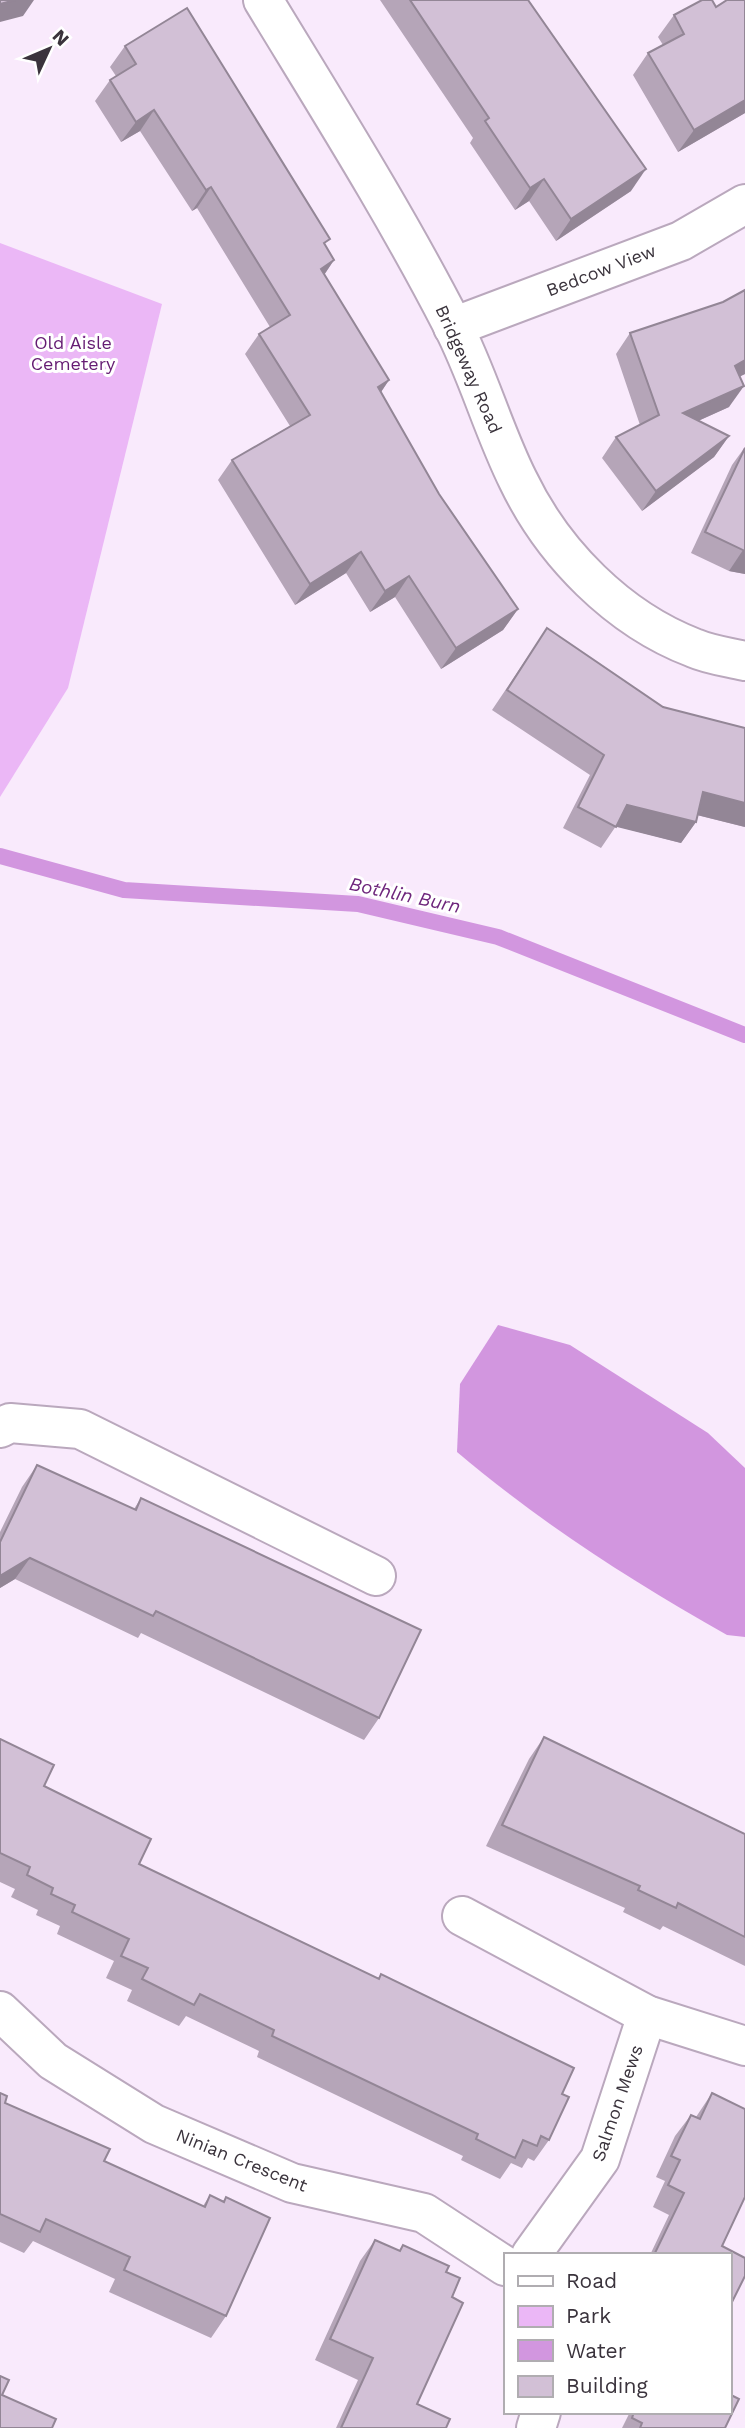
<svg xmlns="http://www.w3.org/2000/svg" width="745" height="2428" font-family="'Work Sans',sans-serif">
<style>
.green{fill:#ebb7f6}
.water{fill:#d296df}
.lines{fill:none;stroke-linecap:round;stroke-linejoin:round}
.stream{stroke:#d296df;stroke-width:16}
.minor-casing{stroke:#baa8bd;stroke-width:42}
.minor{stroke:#fff;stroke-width:38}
.wall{fill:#b5a5b8}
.shaded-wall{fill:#938696}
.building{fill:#d2c0d6;stroke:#938696;stroke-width:2}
.labels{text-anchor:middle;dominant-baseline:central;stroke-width:6;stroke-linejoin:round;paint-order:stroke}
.street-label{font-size:18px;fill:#3a333c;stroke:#fff}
.park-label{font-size:18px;fill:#651c73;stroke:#fff}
.water-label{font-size:19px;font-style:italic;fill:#6e267c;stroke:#fff}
</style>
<rect width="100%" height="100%" fill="#f9eafc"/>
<polygon class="green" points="0,243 162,304 68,688 0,797"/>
<path class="water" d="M498 1325 570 1345 708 1433 745 1468V1637L727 1635C630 1580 542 1524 457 1452L460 1384Z"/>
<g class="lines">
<polyline class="stream" points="0,856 124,890 358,904 498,937 745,1035"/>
<g class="minor-casing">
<g id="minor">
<path d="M263 0C328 107 395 213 452 324 478 374 493 430 518 480 553 553 618 619 694 648 710 655 728 657 745 661"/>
<polyline points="453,327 681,241 745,204"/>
<polyline points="0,1428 10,1423 80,1429 376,1576"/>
<polyline points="462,1916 647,2015 745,2046"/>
<polyline points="0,2011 53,2061 154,2124 292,2183 424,2213 505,2266"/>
<polyline points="531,2255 600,2159 647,2015"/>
<polyline points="536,2428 541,2412"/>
</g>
</g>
<use href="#minor" class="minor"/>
</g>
<g class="wall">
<polygon points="380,0 528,0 631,191 556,241 529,201 515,210 470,143 473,138"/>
<polygon points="674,15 745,113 678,152 633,75 648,53 663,45 658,37"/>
<polygon points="125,46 326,246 334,260 324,275 389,380 381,392 439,494 518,609 503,630 441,669 395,597 370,612 346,573 295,605 218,480 232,460 290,426 245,354 259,334 270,327 197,208 192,211 140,131 121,142 95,101 110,80 116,76 110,67"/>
<polygon points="745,290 745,374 740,376 729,407 698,421 729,436 714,457 642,511 602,458 616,437 640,425 616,354 630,333 723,302"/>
<polygon points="745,447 745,574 729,571 691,553 732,465"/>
<polygon points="547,628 745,827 697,815 696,822 681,843 616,826 601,848 563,828 590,775 492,710"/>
<polygon points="37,1465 134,1509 141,1498 379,1718 364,1740 141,1633 138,1638 15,1579 0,1588 0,1532 22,1487"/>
<polygon points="544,1737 745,1834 745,1966 663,1926 660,1930 623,1912 625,1908 486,1846 529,1759"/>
<polygon points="0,1739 44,1786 139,1864 378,1978 381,1974 562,2094 549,2140 534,2161 528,2158 522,2168 511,2163 500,2179 461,2160 463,2156 257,2057 259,2051 186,2016 179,2026 127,2001 132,1990 106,1978 114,1961 57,1934 60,1926 36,1915 38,1910 11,1897 15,1889 0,1882"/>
<polygon points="0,2093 5,2103 104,2161 203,2206 210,2195 223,2201 226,2197 226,2316 211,2338 109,2292 115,2279 33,2241 24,2253 0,2242"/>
<polygon points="712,2093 722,2246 729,2255 650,2255 669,2215 653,2207 665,2181 656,2177 675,2136 691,2115 696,2117"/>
<polygon points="375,2240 399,2251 403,2245 446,2272 452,2297 417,2404 446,2428 336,2428 358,2380 315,2360 360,2261"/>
<polygon points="630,2412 729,2412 725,2428 622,2428"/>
</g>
<g class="shaded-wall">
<polygon points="15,0 34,0 23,16 0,22 0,4"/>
<polygon points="745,100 745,113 678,152 694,130"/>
<polygon points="154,110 140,131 121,142 136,122"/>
<polygon points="646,169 631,191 556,241 571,219"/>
<polygon points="544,179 529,201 515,210 530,188"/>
<polygon points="211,187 197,208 192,211 206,190"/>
<polygon points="334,260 320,281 321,269"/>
<polygon points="745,360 745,374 721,386 735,366"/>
<polygon points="389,380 375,401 378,387"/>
<polygon points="744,386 729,407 669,434 683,413"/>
<polygon points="729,436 714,457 642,511 656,491"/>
<polygon points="743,550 745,551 745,574 729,571"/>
<polygon points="361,552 346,573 295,605 310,584"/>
<polygon points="409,576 395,597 370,612 385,591"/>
<polygon points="518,609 503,630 441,669 456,648"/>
<polygon points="703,792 745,803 745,827 689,813"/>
<polygon points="627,805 696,822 681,843 613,826"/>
<polygon points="30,1558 15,1579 0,1588 0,1576"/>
</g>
<g class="building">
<polygon points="0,0 15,0 0,4"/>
<polygon points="410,0 528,0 646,169 571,219 544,179 530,188 485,121 489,118"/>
<polygon points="702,0 712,0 716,7 727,0 745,0 745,100 694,130 648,53 684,34 674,15"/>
<polygon points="187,8 330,239 324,243 334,260 321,269 389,380 378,387 439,494 518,609 456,648 409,576 385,591 361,552 310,584 232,460 310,415 259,334 290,315 211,187 206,190 154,110 136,122 110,80 136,64 125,46"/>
<polygon points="745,290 745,360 735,366 744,386 683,413 729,436 656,491 616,437 659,415 630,333 723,302"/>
<polygon points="745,448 745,551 705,532"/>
<polygon points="547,628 663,707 745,728 745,803 703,792 696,822 627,805 616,827 578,807 604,755 507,690"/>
<polygon points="37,1465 136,1510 141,1498 421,1630 379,1718 156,1611 153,1616 30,1558 0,1576 0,1542"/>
<polygon points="544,1737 745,1834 745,1937 678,1903 676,1908 638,1890 640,1886 502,1825"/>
<polygon points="0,1739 54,1765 44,1786 151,1839 139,1864 379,1979 381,1974 574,2068 562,2094 569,2097 549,2140 541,2136 537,2146 523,2140 515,2158 476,2139 478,2134 272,2036 274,2030 200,1994 194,2005 142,1979 148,1968 121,1956 129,1939 72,1912 75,1905 51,1894 53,1888 27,1875 30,1867 0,1853"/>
<polygon points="0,2093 7,2096 5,2103 110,2149 104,2161 205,2207 210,2195 224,2202 226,2197 270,2218 226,2316 124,2270 130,2257 46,2219 40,2232 0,2214"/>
<polygon points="712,2093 745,2109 745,2197 722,2246 745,2258 745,2276 729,2308 729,2255 654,2255 684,2193 668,2185 680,2160 671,2156 691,2115 700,2119"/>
<polygon points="375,2240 400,2251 403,2245 449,2266 446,2272 460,2278 452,2297 463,2303 417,2404 450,2419 446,2428 341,2428 373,2358 330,2339"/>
<polygon points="0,2376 9,2380 2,2395 56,2419 52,2428 0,2428"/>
<polygon points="729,2394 739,2399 725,2428 640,2428 642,2423 632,2418 634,2412 729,2412"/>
</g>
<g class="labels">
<g class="street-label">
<text transform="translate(601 270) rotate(-21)">Bedcow View</text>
<text transform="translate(469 369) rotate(66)">Bridgeway Road</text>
<text transform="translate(617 2103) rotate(-71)">Salmon Mews</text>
<text transform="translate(242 2160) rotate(22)">Ninian Crescent</text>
</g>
<g class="park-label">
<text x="73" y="342">Old Aisle<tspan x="73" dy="21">Cemetery</tspan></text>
</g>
<g class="water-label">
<text transform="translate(405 895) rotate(12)">Bothlin Burn</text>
</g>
</g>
<rect x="504" y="2253" width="228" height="161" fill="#ffffff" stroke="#b0adb1" stroke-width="2"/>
<rect x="518" y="2276" width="35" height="10" fill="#ffffff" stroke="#b0adb1" stroke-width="2"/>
<text x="566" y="2288" font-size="21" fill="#3a333c">Road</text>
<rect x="518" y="2306" width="35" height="21" fill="#ebb7f6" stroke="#b0adb1" stroke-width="2"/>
<text x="566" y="2323" font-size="21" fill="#3a333c">Park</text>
<rect x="518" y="2340" width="35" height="21" fill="#d296df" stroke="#b0adb1" stroke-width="2"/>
<text x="566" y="2358" font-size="21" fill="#3a333c">Water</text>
<rect x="518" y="2376" width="35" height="21" fill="#d2c0d6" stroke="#b0adb1" stroke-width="2"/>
<text x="566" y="2393" font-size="21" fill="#3a333c">Building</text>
<g transform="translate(49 49) rotate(46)" stroke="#ffffff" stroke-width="5" paint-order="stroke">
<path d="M0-5L12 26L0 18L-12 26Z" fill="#3a333c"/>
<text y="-10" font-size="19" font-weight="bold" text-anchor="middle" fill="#3a333c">N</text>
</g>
</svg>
